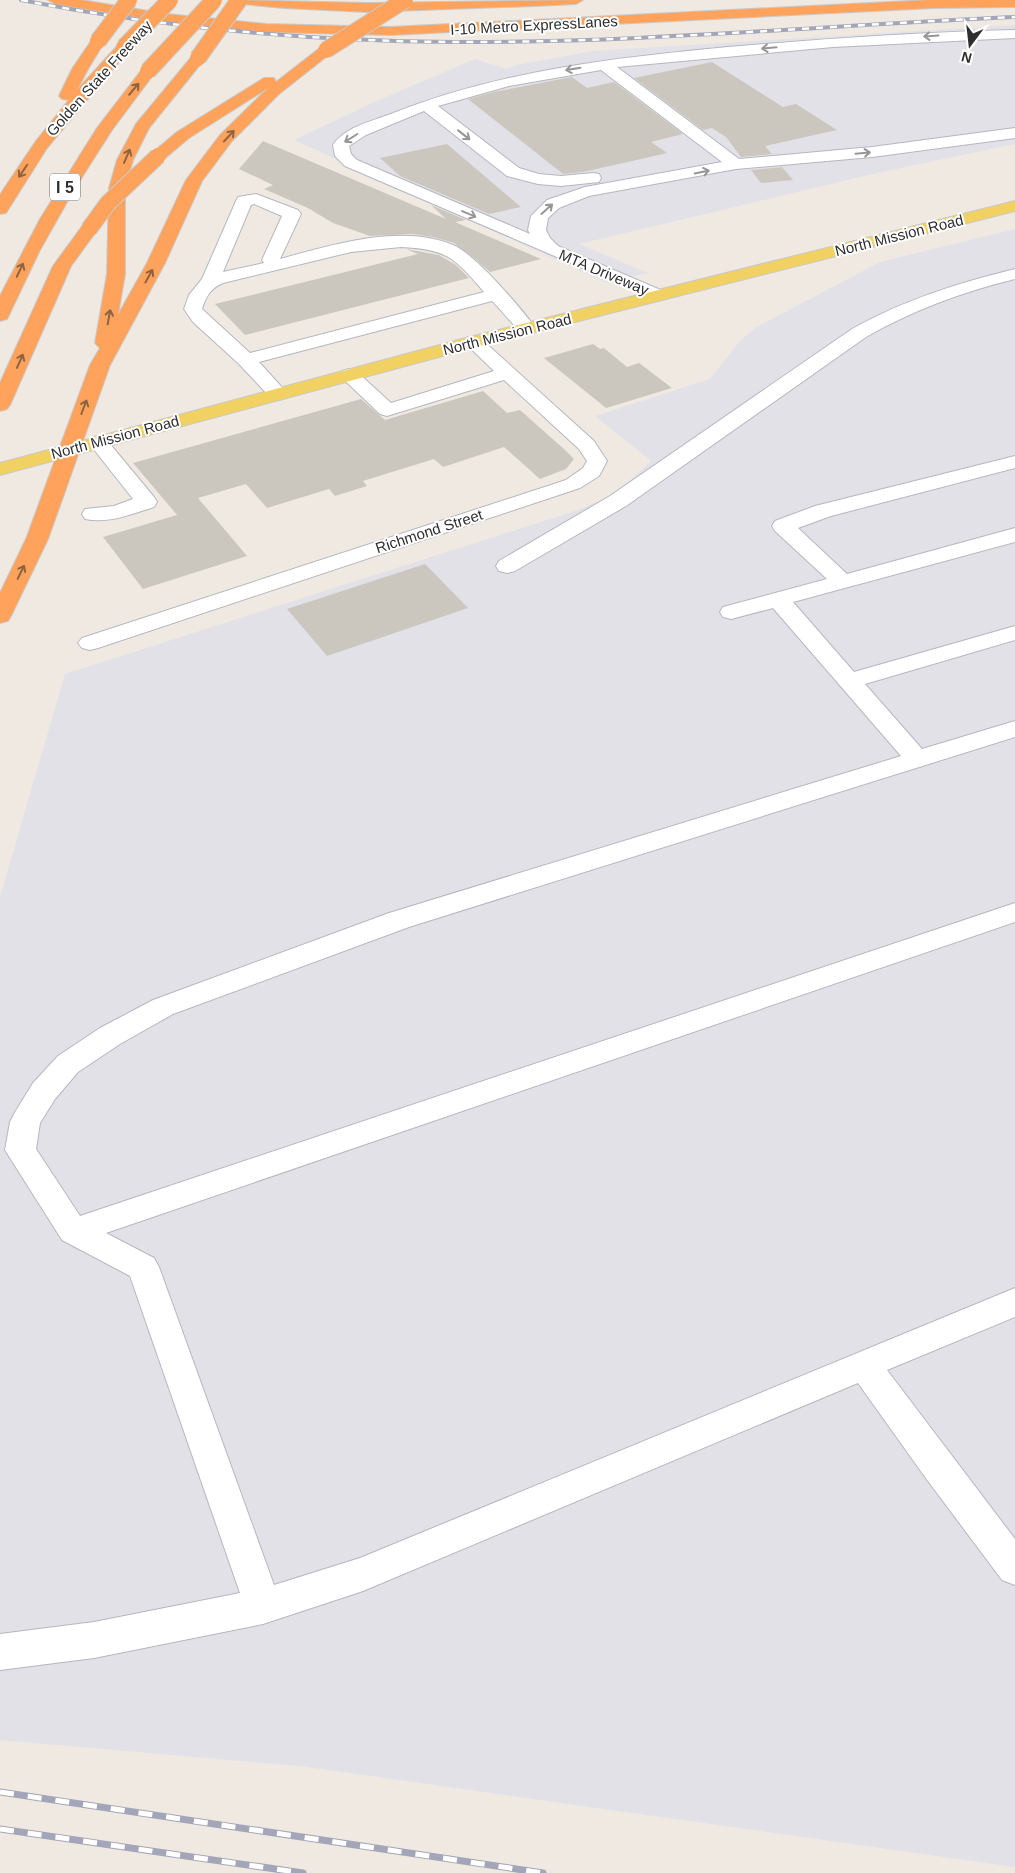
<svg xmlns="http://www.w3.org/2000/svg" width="1015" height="1873" font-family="Arial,sans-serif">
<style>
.industrial{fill:#e3e1e8}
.building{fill:#cbc7bf}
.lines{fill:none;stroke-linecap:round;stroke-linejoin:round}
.minor-casing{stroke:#b4b7c1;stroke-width:2}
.major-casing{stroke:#c9c9c9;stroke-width:2}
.highway-casing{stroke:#c9c9c9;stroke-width:2}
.minor{fill:#fff;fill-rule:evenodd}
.major{fill:#f2d163;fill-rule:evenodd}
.highway{fill:#ffa35c;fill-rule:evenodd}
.rail-far1-casing{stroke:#a3a6b8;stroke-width:4}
.rail-casing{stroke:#a3a6b8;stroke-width:7}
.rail-far1{stroke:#fff;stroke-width:2.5;stroke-dasharray:7;stroke-linecap:butt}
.rail{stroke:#fff;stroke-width:5;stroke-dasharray:14;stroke-linecap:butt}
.highway-bridge-casing{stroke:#c9c9c9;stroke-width:18;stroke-linecap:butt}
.highway-bridge{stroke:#ffa35c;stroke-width:16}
.oneway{stroke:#969696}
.oneway2{stroke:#8c6343}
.labels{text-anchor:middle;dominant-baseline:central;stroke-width:4;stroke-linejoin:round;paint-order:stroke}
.far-street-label{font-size:15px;fill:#2e2e2e;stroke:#fff}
.shield{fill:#fff;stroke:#6d6d6d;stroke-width:1}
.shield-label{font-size:16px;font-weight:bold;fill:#2e2e2e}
</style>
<rect width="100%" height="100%" fill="#efe9e1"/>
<g class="industrial">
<polygon points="1015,25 1015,144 877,173 579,244 648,273 605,282 294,140 379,100 475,59 506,69 517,65 593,51"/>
<polygon points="1015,229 1015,1867 300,1766 0,1740 0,897 65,674 575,511 614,495 651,461 595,416 710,379 740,341 755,328 880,262"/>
</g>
<g class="building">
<polygon points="712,62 783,107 796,104 837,130 765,146 772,154 741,157 726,137 712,128 703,130 634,78"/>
<polygon points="572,77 587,88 614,82 683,134 651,142 667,153 663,154 583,172 563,174 468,99 494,92"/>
<polygon points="263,141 446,219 431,205 466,220 455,222 541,259 490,272 474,258 454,243 433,237 412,234 370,236 333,223 308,208 264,189 273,185 239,169"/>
<polygon points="447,144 521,207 489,214 400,176 380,158"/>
<polygon points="782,167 793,180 761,183 751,170"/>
<polygon points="406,249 439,255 456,265 469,278 245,335 215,304 418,254"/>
<polygon points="593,344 600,349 604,348 627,367 639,363 672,388 606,408 544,358"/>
<polygon points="483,391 507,413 520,410 565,450 574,459 566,469 540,479 504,447 443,467 434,459 363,481 367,486 335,496 329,489 267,508 246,484 198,498 247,556 143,589 103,537 177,515 133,463 361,399 385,420"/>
<polygon points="425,564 468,608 327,656 287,609"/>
</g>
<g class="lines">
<g class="minor-casing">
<g id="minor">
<path d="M1015 30V38L833 47 617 67 739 159 872 147 1015 128V138L872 157 736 169 589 196 559 208 548 218 546 230 550 238 558 246 663 291 666 295 663 299 657 300 345 166 335 156 333 145C345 127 370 122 388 115 497 71 612 58 728 47 824 39 919 32 1015 30ZM601 70 722 162 585 187 547 200 531 216 528 230 530 234 357 160 351 154 349 146 366 135 424 111 507 176 538 184 561 186 599 182 601 178 599 174 593 173 561 176 539 174 519 168 438 106 509 86Z"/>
<path d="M256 194 298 210 301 214 280 259C331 245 402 223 453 245 475 254 522 309 536 329L534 333C530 334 526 335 522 333 519 332 498 306 492 301L259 362 288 394 285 398 278 400 271 398 239 364 193 322 184 309 189 295 202 279 236 201 238 197ZM254 204 282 216 262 260 264 263 223 272 251 205ZM401 247C447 249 455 258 484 292L250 353 202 309C206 296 211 288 223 283L351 252Z"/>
<path d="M1015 269V279C962 292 913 310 866 337L626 506 515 571 507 573 499 571 496 566 499 561 610 496 852 329C904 300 958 283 1015 269Z"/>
<polygon points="473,336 480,338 594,441 607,461 599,476 580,488 98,648 90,650 82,648 78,643 82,638 566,480 583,468 587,461 579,449 504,380 387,416 380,414 339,375 342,371 349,369 356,371 391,403 494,371 464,342 466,338"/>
<path d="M98 436 105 438 154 497 157 502 154 507C132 514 108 524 85 519L82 514 85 509 114 506 133 499 88 442 91 438Z"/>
<polygon points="1015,456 1015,468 831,516 798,528 847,574 1015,528 1015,542 793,602 854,672 1015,626 1015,640 865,684 922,749 1015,721 1015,737 409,927 173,1014 120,1044 78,1072 55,1099 40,1123 36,1149 80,1216 1015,903 1015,922 106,1233 154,1258 159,1267 274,1585 360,1558 1015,1288 1015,1317 887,1370 1015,1539 1015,1585 1002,1580 925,1477 858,1383 363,1591 263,1624 94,1658 0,1670 0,1634 94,1622 240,1593 130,1276 62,1240 5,1150 10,1122 14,1114 33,1083 58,1056 100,1028 153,1000 389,913 901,756 773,608 731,619 723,617 720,612 723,607 827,579 775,531 772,526 775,521 815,506"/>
</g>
</g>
<g class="major-casing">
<polygon id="major" points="1015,201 1015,211 480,346 0,475 0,463 466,338"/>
</g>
<g class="highway-casing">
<g id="highway">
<polygon points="48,0 81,0 167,14 266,24 391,27 929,0 1015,0 1015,7 934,8 391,35 266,32 167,22 55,4"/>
<polygon points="235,0 367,3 583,0 576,4 534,6 367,12 284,8 242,4"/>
<polygon points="98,37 103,38 105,41 88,69 77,90 119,44 129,44 131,47 47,148 6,213 0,214 0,195 5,187 36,141 69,100 62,99 59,96 72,69 91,41 93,38"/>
<polygon points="326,46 331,47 333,50 331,53 279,94 232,141 202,181 165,263 110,365 48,539 11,616 8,621 0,623 0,593 26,539 90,365 100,348 95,343 107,274 109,188 117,160 136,124 193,55 203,55 205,58 203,61 149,128 133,160 125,188 125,274 118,315 147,263 186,180 220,135 268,88 189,138 164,159 152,159 150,156 152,153 177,132 264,78 274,78 276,82 321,47"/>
<polygon points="148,66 153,68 156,71 112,130 75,188 40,250 9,315 7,319 0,321 0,296 40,219 97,128 143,68"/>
<polygon points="89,224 95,225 98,229 71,266 10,405 7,409 0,411 0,383 53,266 83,225"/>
</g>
</g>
<use href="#minor" class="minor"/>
<use href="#major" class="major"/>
<use href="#highway" class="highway"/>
<g class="rail-far1-casing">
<path id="rail-far1" d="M21 0C164 28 308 41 454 42 641 43 828 25 1015 17"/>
</g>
<g class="rail-casing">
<g id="rail">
<polyline points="0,1792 543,1873"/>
<polyline points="0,1829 303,1873"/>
</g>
</g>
<use href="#rail-far1" class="rail-far1"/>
<use href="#rail" class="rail"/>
<g class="highway-bridge-casing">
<g id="highway-bridge">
<polyline points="98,41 129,0"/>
<polyline points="124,47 170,0"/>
<polyline points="326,50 405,0"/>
<polyline points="198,58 239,0"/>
<polyline points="148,71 214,0"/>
<polyline points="89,229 108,203 158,156"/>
</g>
</g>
<use href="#highway-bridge" class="highway-bridge"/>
</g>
<defs><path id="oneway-shaft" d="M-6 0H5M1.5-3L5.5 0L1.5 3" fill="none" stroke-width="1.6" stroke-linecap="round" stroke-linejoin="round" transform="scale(1.25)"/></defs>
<g class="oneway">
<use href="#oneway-shaft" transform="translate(931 36) rotate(176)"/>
<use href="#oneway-shaft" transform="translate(769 48) rotate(175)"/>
<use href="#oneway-shaft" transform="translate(573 69) rotate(170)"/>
<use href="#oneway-shaft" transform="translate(464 135) rotate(38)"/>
<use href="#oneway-shaft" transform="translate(351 138) rotate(148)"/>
<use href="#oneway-shaft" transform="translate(863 153) rotate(-5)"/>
<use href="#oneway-shaft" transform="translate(702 172) rotate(-11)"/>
<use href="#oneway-shaft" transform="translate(547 209) rotate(-42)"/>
<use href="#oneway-shaft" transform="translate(469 214) rotate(23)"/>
</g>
<g class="oneway2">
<use href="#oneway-shaft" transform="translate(134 89) rotate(-50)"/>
<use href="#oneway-shaft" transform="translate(229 136) rotate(-47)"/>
<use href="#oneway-shaft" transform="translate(127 156) rotate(-66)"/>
<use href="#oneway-shaft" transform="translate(23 171) rotate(124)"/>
<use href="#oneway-shaft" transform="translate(20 270) rotate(-65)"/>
<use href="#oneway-shaft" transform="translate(149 276) rotate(-61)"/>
<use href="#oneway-shaft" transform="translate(109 317) rotate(-80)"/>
<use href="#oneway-shaft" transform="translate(20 361) rotate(-66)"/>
<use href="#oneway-shaft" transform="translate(84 407) rotate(-69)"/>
<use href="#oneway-shaft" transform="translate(21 572) rotate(-64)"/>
</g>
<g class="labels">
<g class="far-street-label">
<text transform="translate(534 25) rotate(-3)">I-10 Metro ExpressLanes</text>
<text transform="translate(99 78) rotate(-48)">Golden State Freeway</text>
<text transform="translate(899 235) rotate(-14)">North Mission Road</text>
<text transform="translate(604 272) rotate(23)">MTA Driveway</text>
<text transform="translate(507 334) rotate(-14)">North Mission Road</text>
<text transform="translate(115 437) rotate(-15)">North Mission Road</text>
<text transform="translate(429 531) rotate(-18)">Richmond Street</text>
</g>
<rect class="shield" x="50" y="173.5" width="30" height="27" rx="4"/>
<g class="shield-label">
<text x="65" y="187">I 5</text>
</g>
</g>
<g transform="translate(970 45) rotate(195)" stroke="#ffffff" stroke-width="4" paint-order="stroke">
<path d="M0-4L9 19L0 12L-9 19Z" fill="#2e2e2e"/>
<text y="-8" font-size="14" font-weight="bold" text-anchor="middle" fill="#2e2e2e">N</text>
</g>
</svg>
